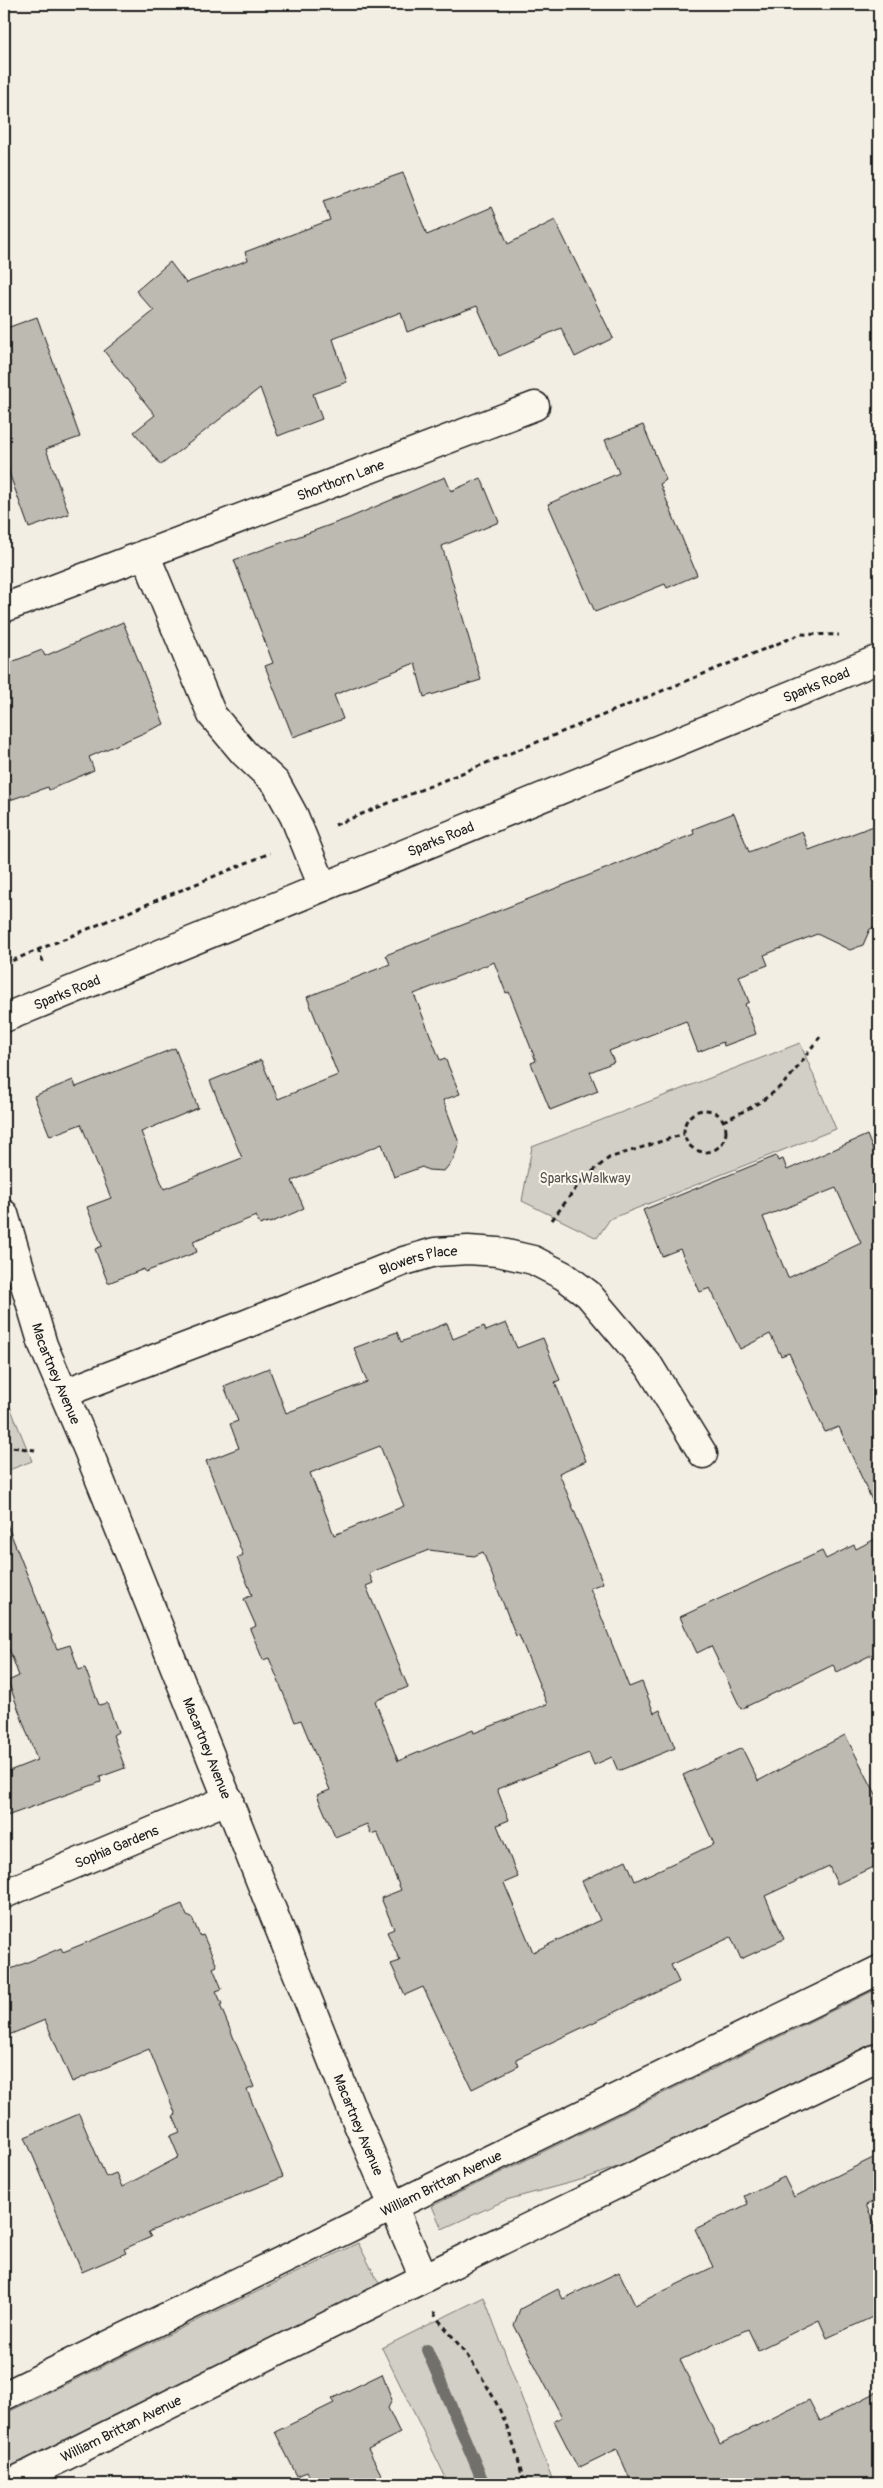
<svg xmlns="http://www.w3.org/2000/svg" width="883" height="2488" font-family="Pangolin,sans-serif">
<style>
.green{fill:#d2cfc6;stroke:#777671}
.lines{fill:none;stroke-linecap:round;stroke-linejoin:round}
.stream{stroke:#716f6b;stroke-width:12}
.building{fill:#bdbab1;stroke:#1c1c1c;fill-rule:evenodd}
.street-casing{stroke:#1c1c1c;stroke-width:31}
.secondary-casing{stroke:#1c1c1c;stroke-width:31}
.path{stroke:#1c1c1c;stroke-width:3;stroke-dasharray:5 4;stroke-linecap:butt}
.street{stroke:#fbf7ec;stroke-width:28}
.secondary{stroke:#fbf7ec;stroke-width:28}
.labels{text-anchor:middle;dominant-baseline:central;stroke-width:4;stroke-linejoin:round;paint-order:stroke}
.street-label{font-size:14px;fill:#1c1c1c;stroke:#fbf7ec}
.park-label{font-size:14px;fill:#53524f;stroke:#fbf7ec}
</style>
<rect width="100%" height="100%" fill="#f2eee4"/>
<filter id="ink" filterUnits="userSpaceOnUse"><feTurbulence type="fractalNoise" baseFrequency=".02" numOctaves="2"/><feDisplacementMap in="SourceGraphic" scale="10" xChannelSelector="R" yChannelSelector="G"/><feConvolveMatrix kernelMatrix="1 2 1 2 8 2 1 2 1" color-interpolation-filters="sRGB"/></filter>
<g filter="url(#ink)">
<g class="green">
<polygon points="800,1043 836,1129 610,1219 597,1238 522,1201 532,1147"/>
<polygon points="4,1392 32,1461 4,1472"/>
<polygon points="879,1988 879,2041 625,2164 584,2179 506,2200 442,2229 432,2206"/>
<polygon points="358,2243 380,2285 4,2471 4,2414"/>
<polygon points="484,2297 554,2484 449,2484 382,2348"/>
</g>
<g class="lines">
<polyline class="stream" points="427,2350 484,2484"/>
</g>
<g class="building">
<polygon points="403,173 427,235 492,207 508,244 555,220 613,338 575,357 561,328 499,356 477,306 407,332 401,312 333,339 347,382 313,394 322,419 278,436 260,388 161,465 134,432 155,415 104,351 154,311 136,291 170,262 186,283 248,260 245,252 330,220 323,201"/>
<polygon points="37,317 80,437 46,449 69,514 29,528 4,459 4,329"/>
<polygon points="643,425 666,480 660,484 697,575 667,588 665,584 595,612 548,504 619,473 605,440"/>
<polygon points="445,477 451,491 481,478 499,522 442,546 481,680 424,697 415,663 334,695 343,719 293,737 265,666 273,663 234,560 349,518"/>
<polygon points="123,622 164,724 89,757 94,770 49,790 48,787 4,802 4,665 42,650 45,656"/>
<polygon points="734,813 749,852 802,831 809,850 879,824 879,925 870,929 863,945 850,950 817,934 764,955 768,965 739,976 749,1002 745,1004 756,1034 724,1046 723,1042 698,1052 686,1021 609,1051 614,1062 590,1072 598,1091 550,1110 531,1063 536,1061 509,992 506,993 494,962 414,994 440,1060 445,1058 460,1094 443,1100 459,1143 453,1160 444,1171 428,1170 422,1167 394,1177 382,1144 292,1181 304,1208 296,1212 270,1223 268,1222 260,1225 256,1216 193,1241 197,1252 145,1272 144,1269 108,1283 95,1249 102,1246 87,1207 111,1198 81,1124 50,1136 34,1096 73,1080 76,1087 175,1048 198,1108 141,1132 164,1189 242,1158 210,1081 261,1060 278,1099 338,1075 307,997 390,964 386,955 694,834 693,829"/>
<path d="M867 1135 879 1165V1516L839 1427 825 1432 789 1353 781 1356 770 1334 740 1349 710 1288 700 1292 680 1249 662 1256 643 1210 776 1156 778 1161 783 1159 787 1170ZM836 1188 861 1243 788 1278 763 1217Z"/>
<path d="M447 1323 453 1339 484 1326 486 1331 506 1323 517 1348 543 1338 560 1380 555 1382 586 1461 559 1473 603 1583 590 1588 629 1687 642 1682 654 1713 660 1710 675 1748 618 1771 612 1757 594 1765 589 1753 497 1789 509 1820 497 1825 518 1877 504 1883 533 1952 600 1920 582 1881 626 1860 635 1881 714 1844 683 1775 742 1748 758 1781 845 1735 879 1800V1864L837 1884 829 1866 765 1896 784 1939 741 1959 731 1937 671 1965 679 1982 516 2059 519 2066 472 2089 423 1987 405 1995 391 1964 400 1961 387 1932 394 1929 381 1898 401 1890 377 1832 371 1834 367 1824 335 1837 317 1795 330 1790 301 1720 295 1722 269 1658 263 1660 250 1629 256 1626 244 1599 252 1595 237 1558 243 1555 206 1461 239 1448 230 1424 238 1421 224 1386 269 1368 286 1413 367 1382 354 1348 397 1332 401 1342ZM380 1446 404 1506 334 1535 310 1473ZM429 1550 474 1556 483 1552 516 1636 519 1635 547 1704 474 1733 473 1730 398 1761 375 1701 408 1687 366 1586 373 1583 369 1573Z"/>
<polygon points="4,1517 57,1649 70,1645 79,1670 85,1668 99,1705 107,1703 118,1732 113,1735 125,1768 100,1777 101,1782 4,1817 4,1773 37,1760 8,1681 19,1676 4,1635"/>
<polygon points="879,1537 879,1651 837,1672 833,1665 741,1709 711,1646 697,1653 680,1617 822,1551 826,1559 854,1545 856,1549"/>
<polygon points="182,1904 187,1916 192,1918 200,1936 203,1935 217,1966 213,1968 222,1989 216,1991 222,2004 220,2005 254,2087 247,2090 283,2177 148,2232 151,2237 124,2249 126,2253 82,2272 25,2137 79,2114 106,2177 116,2173 122,2187 179,2157 170,2136 180,2132 173,2116 176,2115 149,2049 72,2082 45,2020 4,2037 4,1972 61,1948 63,1952"/>
<polygon points="879,2155 879,2199 866,2205 879,2233 879,2314 827,2338 819,2320 758,2350 748,2329 680,2360 720,2444 809,2400 820,2421 879,2391 879,2484 632,2484 617,2449 578,2468 554,2421 562,2417 514,2325 520,2309 558,2289 563,2299 619,2272 635,2305 713,2267 695,2229 748,2204 744,2196 784,2177 794,2197"/>
<polygon points="382,2374 392,2400 388,2408 400,2433 368,2449 386,2484 313,2484 307,2472 297,2476 275,2432 334,2403 331,2399"/>
</g>
<g class="lines">
<g class="street-casing">
<g id="street">
<polyline points="145,554 212,715 244,753 276,783 294,816 323,887"/>
<path id="s1" d="M4 608 535 406"/>
<path id="s2" d="M4 1214 43 1345 88 1450 354 2115 424 2278"/>
<path id="s3" d="M64 1393 246 1324 404 1261 435 1252 468 1250 498 1252 533 1260 564 1276 588 1294 649 1366 703 1454"/>
<path id="s4" d="M4 1894 229 1799"/>
<path id="s5" d="M4 2396 879 1970"/>
<path id="s6" d="M9 2484 424 2278 879 2057"/>
</g>
</g>
<g class="secondary-casing">
<g id="secondary">
<path id="s7" d="M4 1018 879 659"/>
</g>
</g>
<g class="path">
<polyline points="335,825 801,634 839,635"/>
<polyline points="38,949 44,964"/>
<polyline points="4,964 270,853"/>
<circle cx="705" cy="1131" r="21"/>
<path d="M723 1121C752 1108 778 1094 797 1068 805 1058 811 1047 820 1037"/>
<polyline points="552,1220 582,1180 609,1158 684,1134"/>
<polyline points="4,1446 35,1450"/>
<path d="M434 2312 436 2317C482 2370 509 2414 524 2484"/>
</g>
<use href="#street" class="street"/>
<use href="#secondary" class="secondary"/>
</g>
</g>
<g class="labels">
<g class="street-label">
<text stroke="none"><textPath href="#s1" startOffset="360">Shorthorn Lane</textPath></text>
<text stroke="none"><textPath href="#s7" startOffset="878">Sparks Road</textPath></text>
<text stroke="none"><textPath href="#s7" startOffset="472">Sparks Road</textPath></text>
<text stroke="none"><textPath href="#s7" startOffset="68">Sparks Road</textPath></text>
<text stroke="none"><textPath href="#s3" startOffset="379">Blowers Place</textPath></text>
<text stroke="none"><textPath href="#s2" startOffset="168">Macartney Avenue</textPath></text>
<text stroke="none"><textPath href="#s2" startOffset="572">Macartney Avenue</textPath></text>
<text stroke="none"><textPath href="#s4" startOffset="122">Sophia Gardens</textPath></text>
<text stroke="none"><textPath href="#s2" startOffset="978">Macartney Avenue</textPath></text>
<text stroke="none"><textPath href="#s5" startOffset="486">William Brittan Avenue</textPath></text>
<text stroke="none"><textPath href="#s6" startOffset="125">William Brittan Avenue</textPath></text>
</g>
<g class="park-label">
<text x="585" y="1178">Sparks Walkway</text>
</g>
</g>
<rect width="883" height="2488" fill="none" stroke="#fbf7ec" stroke-width="20"/>
<rect x="10" y="10" width="863" height="2468" fill="none" stroke="#1c1c1c" stroke-width="2" filter="url(#ink)"/>
</svg>
